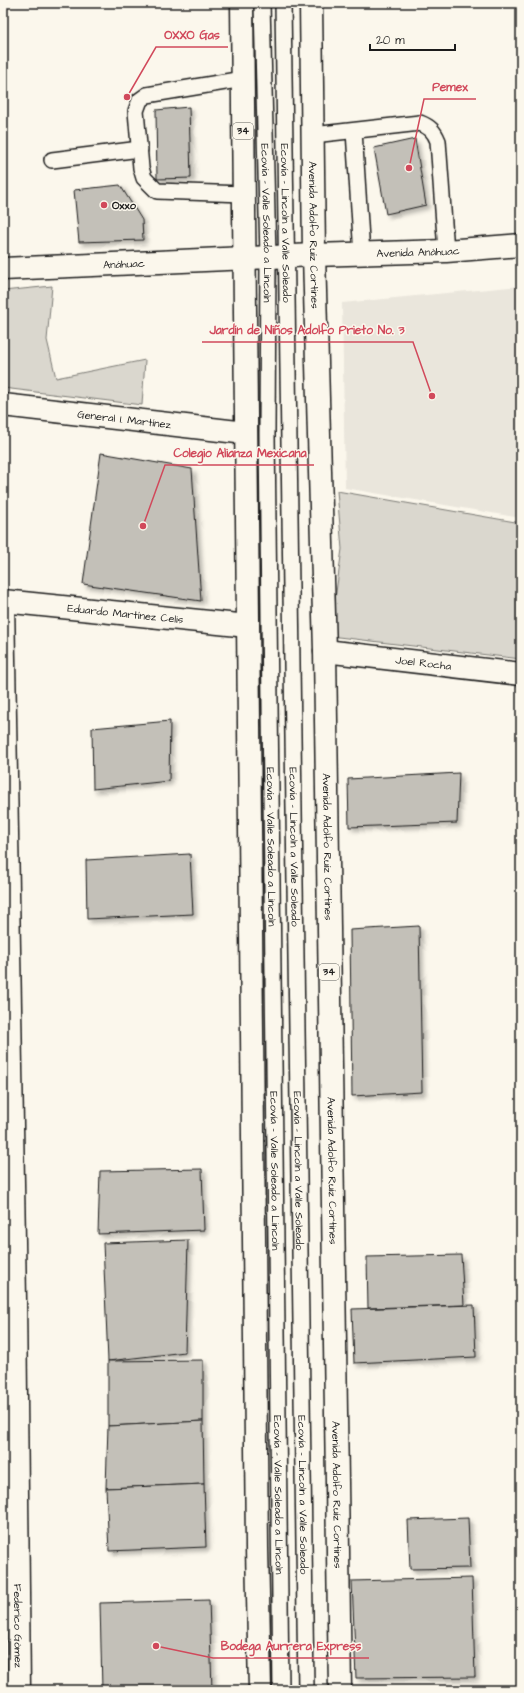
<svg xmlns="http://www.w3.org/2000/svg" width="524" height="1693" font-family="'Architects Daughter',sans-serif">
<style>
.built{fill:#eae6dc}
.green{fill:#dad7ce;stroke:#7b7a75}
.building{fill:#c3c0b8;stroke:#1c1c1c;filter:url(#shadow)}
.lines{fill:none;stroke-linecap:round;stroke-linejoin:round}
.lane-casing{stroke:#1c1c1c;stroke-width:18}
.street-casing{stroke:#1c1c1c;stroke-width:25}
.secondary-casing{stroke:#1c1c1c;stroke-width:25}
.primary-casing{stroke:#1c1c1c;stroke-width:25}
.lane{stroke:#fbf7ec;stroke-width:15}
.street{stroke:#fbf7ec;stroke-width:22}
.secondary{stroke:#fbf7ec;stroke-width:22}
.primary{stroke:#fbf7ec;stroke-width:22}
.poi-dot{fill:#d1495b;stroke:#fbf7ec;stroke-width:1.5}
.labels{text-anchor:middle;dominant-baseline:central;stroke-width:3;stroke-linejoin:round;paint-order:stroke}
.shield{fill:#fbf7ec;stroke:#5f5e5a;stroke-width:1}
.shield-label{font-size:10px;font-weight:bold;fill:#1c1c1c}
.poi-label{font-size:11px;font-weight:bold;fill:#1c1c1c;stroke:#fbf7ec;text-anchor:start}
.street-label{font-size:11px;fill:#1c1c1c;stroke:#fbf7ec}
.leader{fill:none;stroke:#d1495b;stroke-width:1.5}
.callout-dot{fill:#d1495b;stroke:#fbf7ec;stroke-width:1.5}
.callout-label{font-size:12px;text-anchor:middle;font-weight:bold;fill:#d1495b;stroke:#fbf7ec;stroke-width:3;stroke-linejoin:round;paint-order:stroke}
</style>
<defs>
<filter id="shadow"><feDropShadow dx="3.5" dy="3.5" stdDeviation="2" flood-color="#0004"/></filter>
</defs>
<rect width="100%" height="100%" fill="#fbf7ec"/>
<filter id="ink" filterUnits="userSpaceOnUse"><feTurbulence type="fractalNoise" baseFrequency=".025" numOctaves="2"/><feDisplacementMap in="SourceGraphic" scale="8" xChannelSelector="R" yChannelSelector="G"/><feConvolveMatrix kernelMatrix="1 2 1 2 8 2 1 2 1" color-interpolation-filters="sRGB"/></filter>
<g filter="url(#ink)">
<polygon class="built" points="521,286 521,518 345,488 342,303"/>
<g class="green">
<polygon points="52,286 47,340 56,378 145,360 142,405 3,388 3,291"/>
<polygon points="337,491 521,523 521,659 330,636 342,549"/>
</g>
<g class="building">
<polygon points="189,107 191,178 157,179 156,110"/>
<polygon points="415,139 426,205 386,214 374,148"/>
<polygon points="120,185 142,220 143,240 79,242 74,190"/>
<polygon points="101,453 192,469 201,601 83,584"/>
<polygon points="170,721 169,781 93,789 92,728"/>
<polygon points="459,773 457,823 349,827 348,779"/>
<polygon points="190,854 193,914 87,919 86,860"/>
<polygon points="419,926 422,1092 352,1096 350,930"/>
<polygon points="202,1169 204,1230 98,1234 100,1171"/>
<polygon points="188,1240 185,1352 108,1361 103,1243"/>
<polygon points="461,1255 464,1305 368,1308 367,1257"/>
<polygon points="474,1305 476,1357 354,1363 352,1309"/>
<polygon points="203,1360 203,1421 108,1426 108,1361"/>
<polygon points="203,1421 204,1484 106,1488 108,1426"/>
<polygon points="204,1484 206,1547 109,1551 106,1488"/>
<polygon points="468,1518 470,1568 410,1569 408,1520"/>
<polygon points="472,1578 475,1677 356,1678 352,1581"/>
<polygon points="209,1600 212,1690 102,1690 100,1603"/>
</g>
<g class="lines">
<g class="lane-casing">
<g id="lane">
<path id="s1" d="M262 3 268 258 267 434 281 1690"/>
<path id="s2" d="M283 3 306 1690"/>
<polyline points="243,79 147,95 140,100 136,111 141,168 144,178 157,191 244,194"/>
<polyline points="354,131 362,255"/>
<path d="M313 135 420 123C430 127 434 131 438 141L446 251"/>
<polyline points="52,160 140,149"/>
</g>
</g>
<g class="street-casing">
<g id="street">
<path id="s3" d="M314 255 446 251 521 245"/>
<path id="s4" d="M3 405 246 433"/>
<path id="s5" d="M3 601 15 1300 19 1690"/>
<path id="s6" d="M3 601 248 626"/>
<path id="s7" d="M325 651 521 674"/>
</g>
</g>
<g class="secondary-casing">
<g id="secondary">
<path id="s8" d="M3 269 314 255"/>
</g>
</g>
<g class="primary-casing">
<g id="primary">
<polyline points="242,3 257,1548 260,1690"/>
<path id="s9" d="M311 3 314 255 325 651 340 1690"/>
</g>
</g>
<use href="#lane" class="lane"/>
<use href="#street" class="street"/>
<use href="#secondary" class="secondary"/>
<use href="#primary" class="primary"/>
</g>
</g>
<circle class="poi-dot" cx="104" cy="205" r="4"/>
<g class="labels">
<g class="shield">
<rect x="233" y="123" width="20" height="16" rx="3"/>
<rect x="319" y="964" width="20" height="16" rx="3"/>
</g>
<g class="shield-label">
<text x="243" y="131">34</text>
<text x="329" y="972">34</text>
</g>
<g class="poi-label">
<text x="112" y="205">Oxxo</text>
</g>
<g class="street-label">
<text stroke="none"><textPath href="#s1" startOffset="220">Ecovía - Valle Soleado a Lincoln</textPath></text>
<text stroke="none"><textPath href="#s2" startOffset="220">Ecovía - Lincoln a Valle Soleado</textPath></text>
<text stroke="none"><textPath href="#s9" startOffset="232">Avenida Adolfo Ruíz Cortines</textPath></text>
<text stroke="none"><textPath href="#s3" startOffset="104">Avenida Anáhuac</textPath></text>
<text stroke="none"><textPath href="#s8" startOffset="121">Anáhuac</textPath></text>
<text stroke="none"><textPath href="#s4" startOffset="122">General I. Martínez</textPath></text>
<text stroke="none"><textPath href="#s6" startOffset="123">Eduardo Martínez Celis</textPath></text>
<text stroke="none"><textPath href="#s7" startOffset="99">Joel Rocha</textPath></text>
<text stroke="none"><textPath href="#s1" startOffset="844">Ecovía - Valle Soleado a Lincoln</textPath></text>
<text stroke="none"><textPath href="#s2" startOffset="844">Ecovía - Lincoln a Valle Soleado</textPath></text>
<text stroke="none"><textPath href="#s9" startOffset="844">Avenida Adolfo Ruíz Cortines</textPath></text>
<text stroke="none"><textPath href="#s1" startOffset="1168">Ecovía - Valle Soleado a Lincoln</textPath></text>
<text stroke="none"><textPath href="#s2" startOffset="1168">Ecovía - Lincoln a Valle Soleado</textPath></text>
<text stroke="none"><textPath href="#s9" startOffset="1168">Avenida Adolfo Ruíz Cortines</textPath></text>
<text stroke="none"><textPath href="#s1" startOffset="1492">Ecovía - Valle Soleado a Lincoln</textPath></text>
<text stroke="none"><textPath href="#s2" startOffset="1492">Ecovía - Lincoln a Valle Soleado</textPath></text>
<text stroke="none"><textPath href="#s9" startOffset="1492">Avenida Adolfo Ruíz Cortines</textPath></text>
<text stroke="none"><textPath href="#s5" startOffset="1025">Federico Gómez</textPath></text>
</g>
</g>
<path class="leader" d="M127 97L156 47H228M409 168L424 99H476M432 396L413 342H202M143 526L165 465H314M156 1646L213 1658H369"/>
<g class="callout-dot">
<circle cx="127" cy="97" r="4"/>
<circle cx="409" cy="168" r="4"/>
<circle cx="432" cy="396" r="4"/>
<circle cx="143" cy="526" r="4"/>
<circle cx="156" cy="1646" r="4"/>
</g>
<g class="callout-label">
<text x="192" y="39">OXXO Gas</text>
<text x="450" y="91">Pemex</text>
<text x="307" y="334">Jardín de Niños Adolfo Prieto No. 3</text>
<text x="240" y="457">Colegio Alianza Mexicana</text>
<text x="291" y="1650">Bodega Aurrera Express</text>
</g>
<rect width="524" height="1693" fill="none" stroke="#fbf7ec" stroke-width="16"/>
<rect x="8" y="8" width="508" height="1677" fill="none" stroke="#1c1c1c" stroke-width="1.5" filter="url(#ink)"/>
<path d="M370 44v6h85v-6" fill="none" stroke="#1c1c1c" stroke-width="2"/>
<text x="376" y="44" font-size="12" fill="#1c1c1c" stroke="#fbf7ec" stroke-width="3" paint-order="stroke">20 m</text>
</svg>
